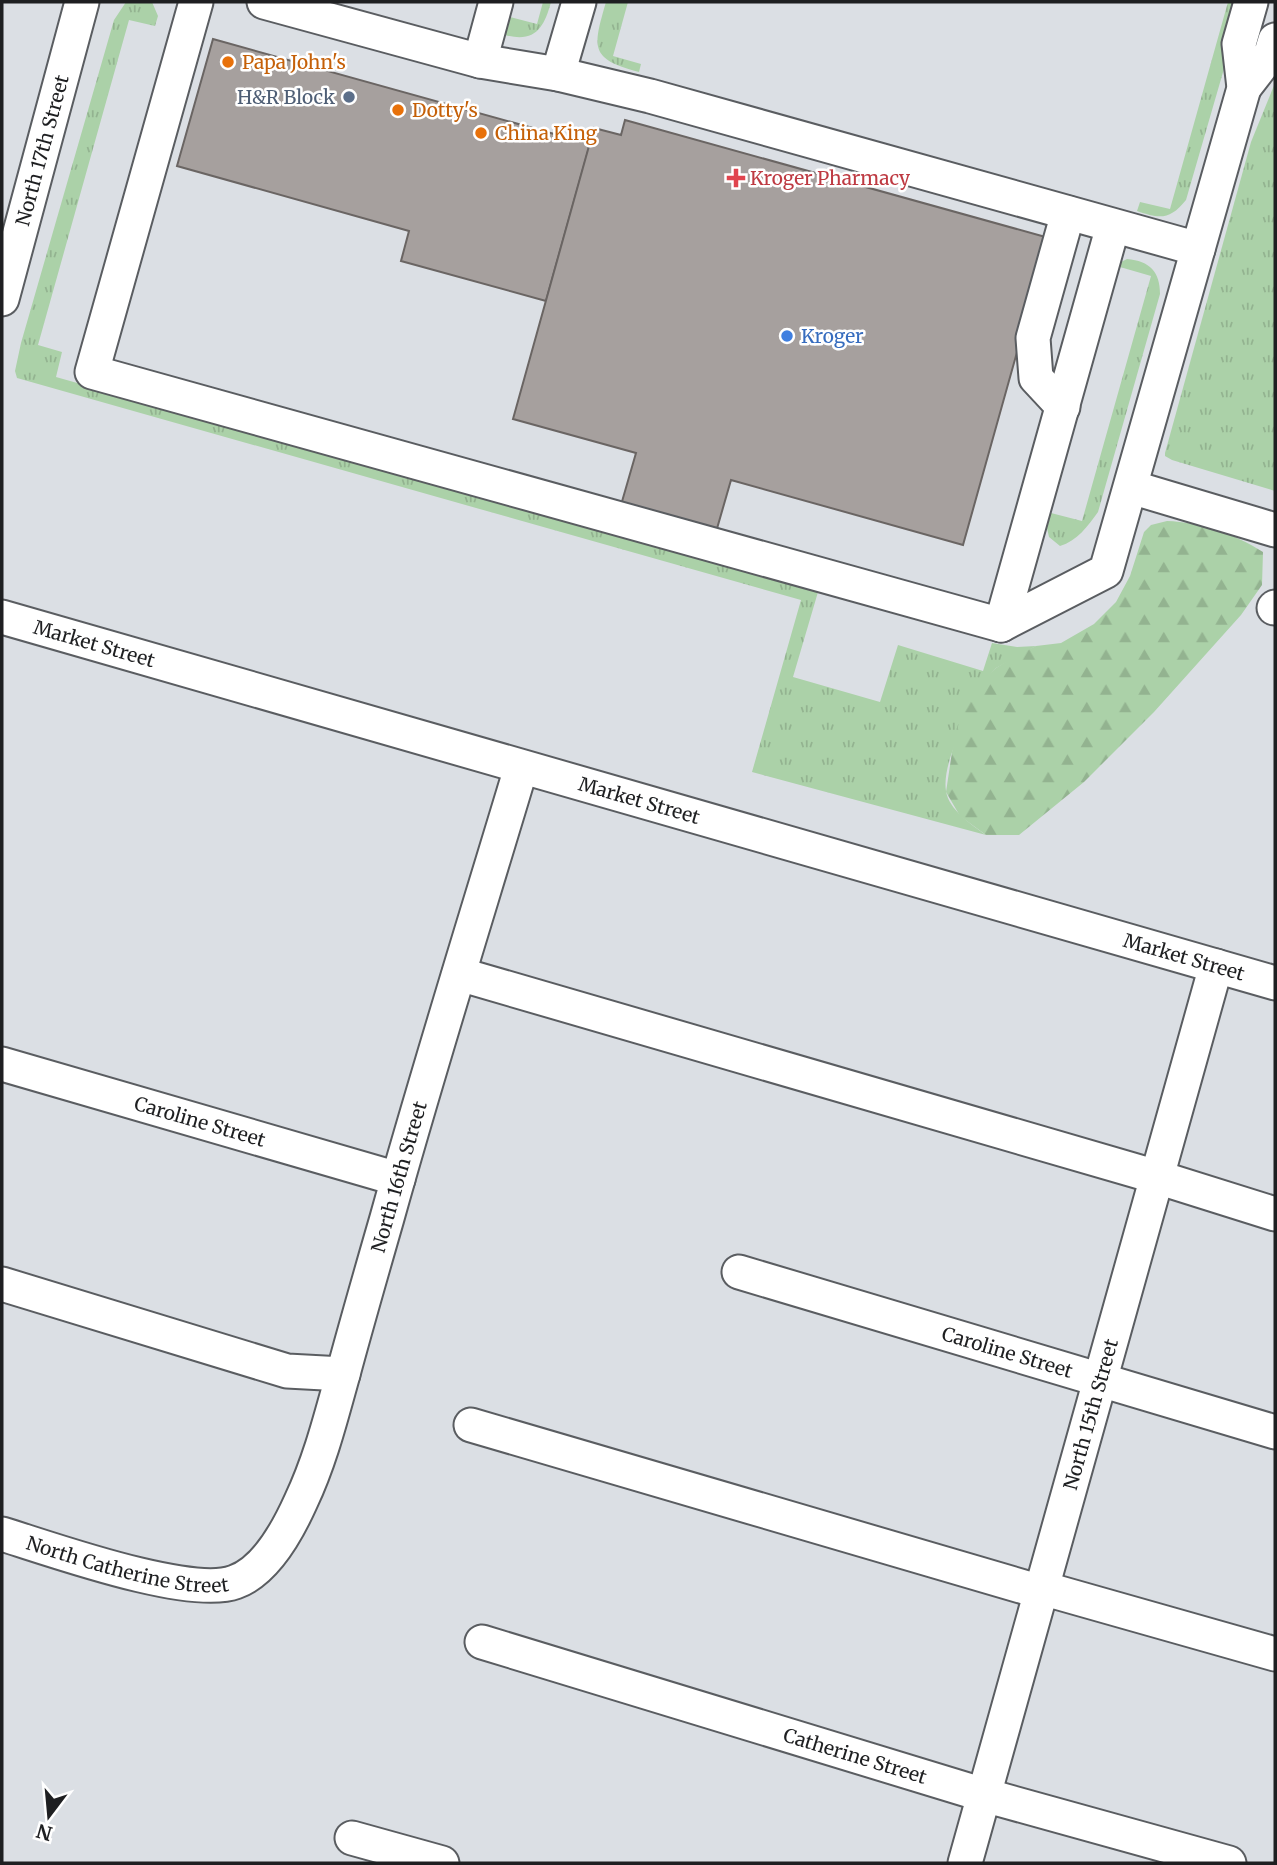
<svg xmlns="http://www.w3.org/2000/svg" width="1277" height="1865" font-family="Merriweather,serif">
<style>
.grass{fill:url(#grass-tufts)}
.forest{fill:url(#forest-firs)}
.building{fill:#a6a09e;stroke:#6a6563;stroke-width:2}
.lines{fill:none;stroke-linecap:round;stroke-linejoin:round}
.minor-casing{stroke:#5a5d61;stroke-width:37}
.minor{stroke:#fff;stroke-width:33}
.food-dot{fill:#e8710a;stroke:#fff;stroke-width:2.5}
.service-dot{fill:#5c6f8a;stroke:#fff;stroke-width:2.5}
.health-dot{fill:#e0444e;stroke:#fff;stroke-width:2.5}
.shop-dot{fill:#3f7fe0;stroke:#fff;stroke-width:2.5}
.labels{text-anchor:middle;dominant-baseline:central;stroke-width:5;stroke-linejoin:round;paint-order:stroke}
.food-label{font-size:19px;fill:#c56008;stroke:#fff;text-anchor:start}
.service-label{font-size:19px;fill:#4e5e75;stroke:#fff;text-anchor:end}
.street-label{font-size:19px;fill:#1e1f21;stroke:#fff}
.health-label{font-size:19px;fill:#be3a42;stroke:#fff;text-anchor:start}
.shop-label{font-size:19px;fill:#366cbe;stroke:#fff;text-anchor:start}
</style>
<defs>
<pattern id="grass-tufts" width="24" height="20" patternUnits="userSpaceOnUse" patternTransform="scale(1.75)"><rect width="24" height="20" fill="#abd1a8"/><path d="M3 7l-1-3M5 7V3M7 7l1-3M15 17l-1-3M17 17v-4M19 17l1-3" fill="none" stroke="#93b390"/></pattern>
<pattern id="forest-firs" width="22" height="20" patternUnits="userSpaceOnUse" patternTransform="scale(1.75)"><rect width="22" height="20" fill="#abd1a8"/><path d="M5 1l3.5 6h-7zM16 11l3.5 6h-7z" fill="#93b390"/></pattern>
</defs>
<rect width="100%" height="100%" fill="#dbdfe4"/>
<g class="grass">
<path d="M126 2H152L158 16 155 26 129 20 38 345 62 352 56 377 818 592 793 677 880 702 898 645 983 671 992 643 1017 647 1036 646 996 668 988 677C974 705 941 760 946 791 949 810 971 824 986 835L752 772 801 600 17 378 15 371 21 343 114 20Z"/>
<path d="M543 2H551C544 28 535 43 505 35L510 17 537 24Z"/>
<path d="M606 2H628L613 56 641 64 639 72C589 59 593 47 606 2Z"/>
<path d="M1228 2H1239L1230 48 1186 200C1170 220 1160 219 1137 211L1140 202 1170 209Z"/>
<polygon points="1275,83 1275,491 1172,460 1165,456 1165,453 1251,142"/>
<path d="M1127 259C1150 261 1160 272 1160 294L1098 512C1088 526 1077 541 1060 546L1049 537 1047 528 1051 513 1082 521 1151 276 1120 267 1121 262Z"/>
</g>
<path class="forest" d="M1167 521C1200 522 1235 534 1263 552L1262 585 1241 615 1154 712 1084 782 1019 835H986L960 816 946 792 952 752 959 722 971 693 996 668 1015 656 1036 646 1061 643 1094 624 1116 602 1130 576 1144 532 1151 525Z"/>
<g class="building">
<polygon points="213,39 590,144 546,301 401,261 409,231 177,166"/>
<polygon points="625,120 1049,238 963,545 731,480 716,532 621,505 636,453 513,419 594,128 621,135"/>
</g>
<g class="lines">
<g class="minor-casing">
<g id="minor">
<polyline points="196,2 92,372 1001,625 1106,571 1244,88 1239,44 1251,2"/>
<polyline points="264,2 480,61 558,74 650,96 1198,249"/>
<polyline points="480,61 496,2"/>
<polyline points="558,74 579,2"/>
<polyline points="1244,88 1271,53 1275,40"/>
<path id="s1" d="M2 299 82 2"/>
<polyline points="1063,407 1036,378 1033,338 1068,213"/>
<polyline points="1131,487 1275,530"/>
<polyline points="1274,608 1275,607"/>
<path id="s2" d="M2 617 1275 983"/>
<polyline points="1001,625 1113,226"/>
<polyline points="459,974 1157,1177 1275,1214"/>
<path id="s3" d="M2 1064 398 1179"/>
<path id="s4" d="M739 1272 1275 1432"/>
<polyline points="2,1284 287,1371 343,1374"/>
<polyline points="471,1425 1041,1592"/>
<path id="s5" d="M2 1534C51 1549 190 1599 235 1582 266 1571 288 1530 301 1501 320 1461 331 1417 343 1374 357 1322 372 1270 387 1218 429 1067 476 918 521 768"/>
<polyline points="1042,1588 1275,1654"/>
<path id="s6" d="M482 1642 984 1795 1229 1863"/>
<polyline points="352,1838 442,1863"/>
<path id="s7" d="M965 1863 1216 966"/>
</g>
</g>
<use href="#minor" class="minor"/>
</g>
<g class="food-dot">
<circle cx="228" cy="62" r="7"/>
<circle cx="398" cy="110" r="7"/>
<circle cx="481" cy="133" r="7"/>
</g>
<circle class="service-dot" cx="349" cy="97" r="7"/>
<path class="health-dot" d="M732.5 167.5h7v7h7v7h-7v7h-7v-7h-7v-7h7z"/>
<circle class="shop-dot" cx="787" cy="336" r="7"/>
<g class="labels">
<g class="food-label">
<text x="242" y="62">Papa John's</text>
<text x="412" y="110">Dotty's</text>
<text x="495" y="133">China King</text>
</g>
<g class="service-label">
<text x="335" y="97">H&amp;R Block</text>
</g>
<g class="street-label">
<text stroke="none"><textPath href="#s1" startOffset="154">North 17th Street</textPath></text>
<text stroke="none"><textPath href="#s2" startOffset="96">Market Street</textPath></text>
<text stroke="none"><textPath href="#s2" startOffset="663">Market Street</textPath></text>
<text stroke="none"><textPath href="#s2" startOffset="1230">Market Street</textPath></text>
<text stroke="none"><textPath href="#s3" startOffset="206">Caroline Street</textPath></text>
<text stroke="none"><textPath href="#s5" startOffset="686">North 16th Street</textPath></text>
<text stroke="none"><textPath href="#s4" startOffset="280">Caroline Street</textPath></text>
<text stroke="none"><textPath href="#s7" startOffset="466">North 15th Street</textPath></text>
<text stroke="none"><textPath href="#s5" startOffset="130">North Catherine Street</textPath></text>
<text stroke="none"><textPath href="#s6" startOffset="390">Catherine Street</textPath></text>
</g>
<g class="health-label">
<text x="750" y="178">Kroger Pharmacy</text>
</g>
<g class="shop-label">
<text x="801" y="336">Kroger</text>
</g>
</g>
<rect width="1277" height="1865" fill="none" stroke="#1e1f21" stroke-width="7"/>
<g transform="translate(49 1816) rotate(196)" stroke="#ffffff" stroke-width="5" paint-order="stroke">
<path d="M0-5L12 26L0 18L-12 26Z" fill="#1e1f21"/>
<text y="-10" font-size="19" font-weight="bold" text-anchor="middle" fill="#1e1f21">N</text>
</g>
</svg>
